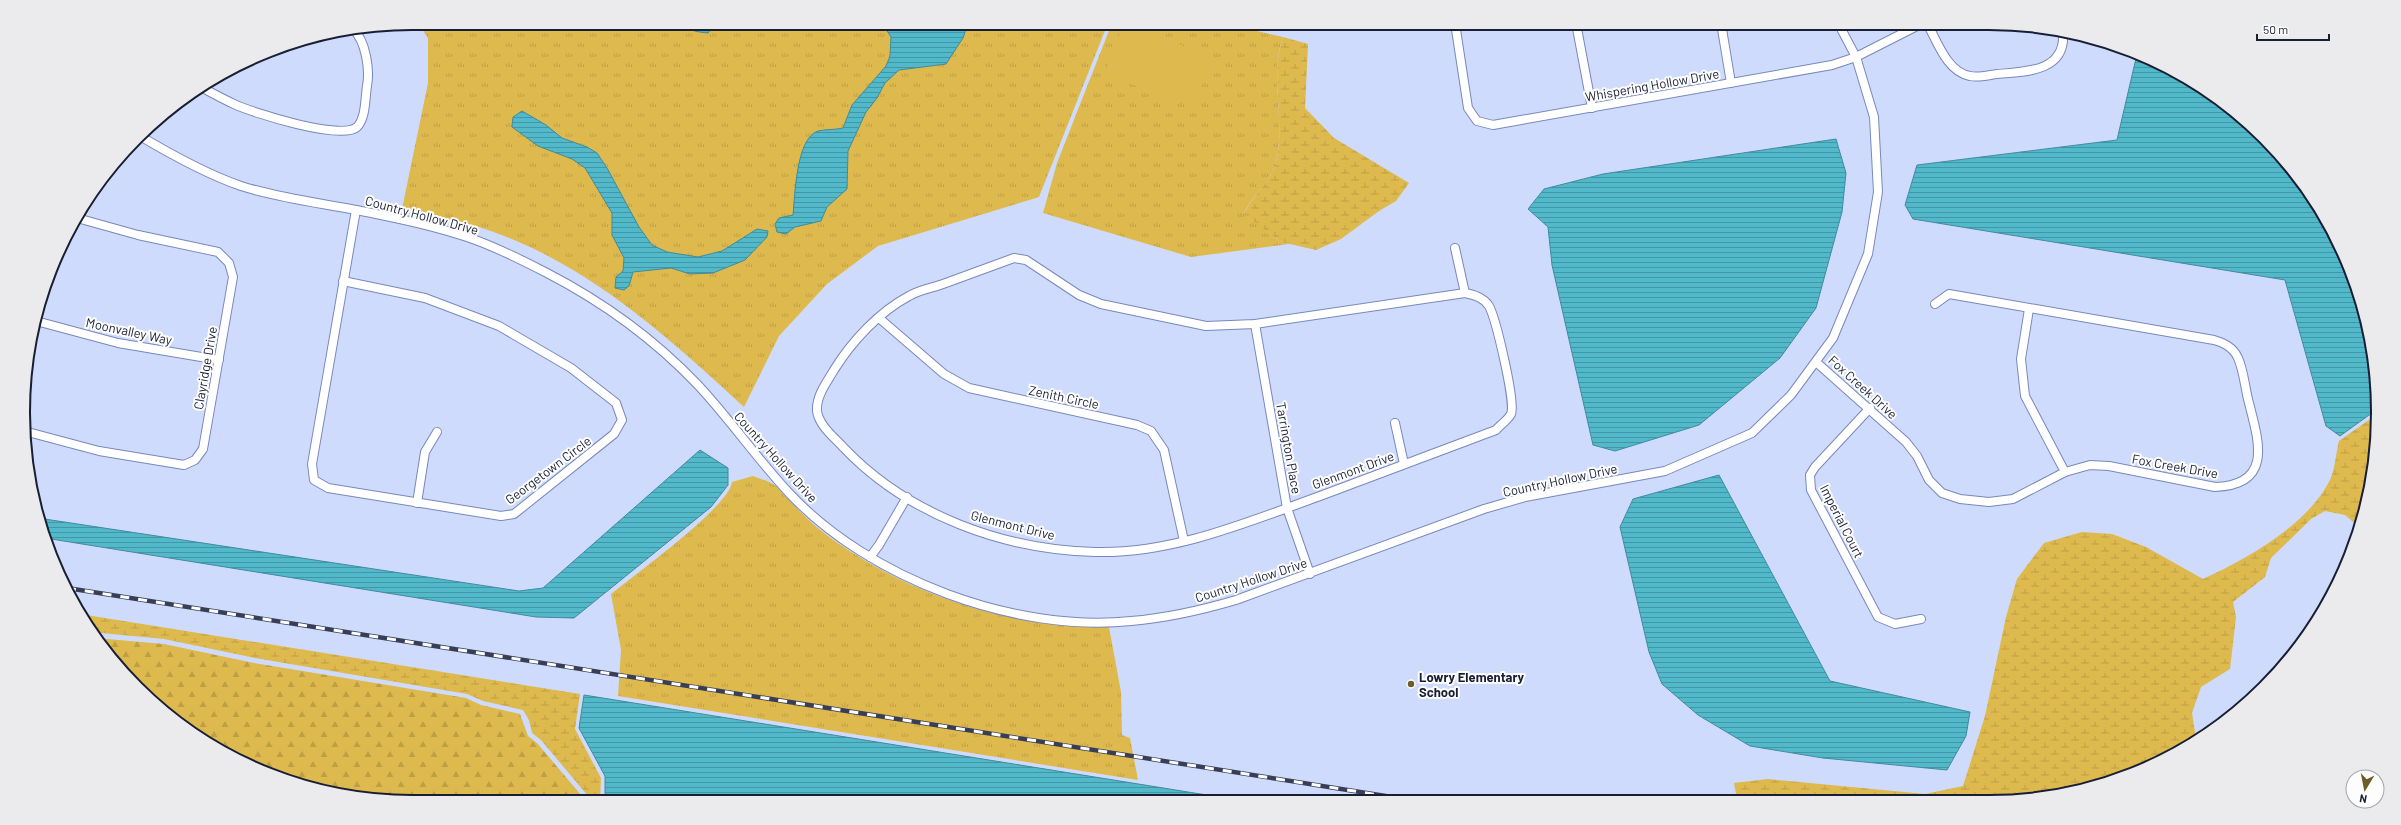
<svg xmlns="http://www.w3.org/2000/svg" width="2401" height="825" font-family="Barlow,sans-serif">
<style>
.grass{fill:url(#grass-tufts)}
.forest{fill:url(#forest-firs)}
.wetland{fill:url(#wetland-marsh)}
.garden{fill:#deb94d}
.water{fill:url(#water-rules);stroke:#418a9d}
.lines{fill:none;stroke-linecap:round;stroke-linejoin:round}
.street-casing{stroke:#7888bc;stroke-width:10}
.street{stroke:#fff;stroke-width:8}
.rail-casing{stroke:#373e56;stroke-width:4.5}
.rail{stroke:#fdfdfd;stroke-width:3;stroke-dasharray:9;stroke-linecap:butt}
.poi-dot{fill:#6e5d2b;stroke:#fdfdfd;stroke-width:1.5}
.labels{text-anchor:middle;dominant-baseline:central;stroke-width:4;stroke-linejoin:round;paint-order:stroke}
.street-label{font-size:13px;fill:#181e33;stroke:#fdfdfd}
.poi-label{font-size:13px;font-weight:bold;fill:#181e33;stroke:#fdfdfd;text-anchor:start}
.rim{fill:none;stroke:#181e33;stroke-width:2}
</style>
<defs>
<pattern id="grass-tufts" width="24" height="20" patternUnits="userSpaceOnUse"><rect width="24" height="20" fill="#deb94d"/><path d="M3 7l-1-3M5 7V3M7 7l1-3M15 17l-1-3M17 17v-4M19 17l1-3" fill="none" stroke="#be9f44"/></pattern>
<pattern id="forest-firs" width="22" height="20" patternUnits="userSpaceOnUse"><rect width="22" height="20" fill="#deb94d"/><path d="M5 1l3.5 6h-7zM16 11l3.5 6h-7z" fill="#be9f44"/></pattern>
<pattern id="wetland-marsh" width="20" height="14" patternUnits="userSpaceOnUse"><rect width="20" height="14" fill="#deb94d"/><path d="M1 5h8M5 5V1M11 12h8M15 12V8" fill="none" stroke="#be9f44"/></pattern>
<pattern id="water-rules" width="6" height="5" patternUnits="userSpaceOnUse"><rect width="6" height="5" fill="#52b9cb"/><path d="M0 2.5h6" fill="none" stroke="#4396a5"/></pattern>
</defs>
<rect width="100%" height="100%" fill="#cfdbfd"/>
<g class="grass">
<path d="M418 23H1108L1039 197 878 246 827 284 779 336 744 407C668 337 588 264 488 230 460 220 430 216 402 209L428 83V38Z"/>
<path d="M1112 23H1222L1283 37C1269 76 1286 121 1276 162 1271 183 1252 195 1244 213L1281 242 1289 244 1191 257 1043 213 1057 163Z"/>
<path d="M753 476C760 479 770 481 776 486 780 489 783 495 788 499 800 512 814 526 828 536 910 596 1007 627 1109 627L1121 692 1122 735 1130 738 1138 780 618 696 621 650 611 594C633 576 730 506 732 482Z"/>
</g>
<path class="forest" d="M96 638 164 644 254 663 466 698 481 705 520 714 528 736 537 743 587 802C496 802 403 807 313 789 250 776 185 732 138 689 122 675 110 654 96 638Z"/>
<g class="wetland">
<path d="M1283 37 1308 44 1305 108 1334 138 1409 183 1396 201 1379 211 1341 239 1316 250 1281 242 1244 214C1252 195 1271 183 1276 162 1286 121 1269 77 1283 37Z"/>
<path d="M2376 415C2378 449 2372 496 2359 527L2345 515 2325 511 2311 519 2271 558 2265 577 2233 602 2236 617 2230 669 2201 687 2192 713 2196 738 2161 762 2040 799H1737L1734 783 1768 779 1925 794 1963 786 1985 716 2006 617 2017 579 2044 543 2082 532 2112 534 2146 547 2203 579C2246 559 2308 525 2330 480 2335 469 2336 453 2339 441Z"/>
<polygon points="80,614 580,694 575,729 601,778 600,802 593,802 541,740 532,733 529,720 523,710 483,701 467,694 255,658 164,639 91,632"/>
</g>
<polygon class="garden" points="1127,27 1163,39 1166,44 1172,42 1208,55 1211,60 1195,103 1191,106 1154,92 1151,86 1144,89 1109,76 1106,70 1121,29"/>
<g class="water">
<path d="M681 23H727L719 28H712L708 33C699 32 687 31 681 23Z"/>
<path d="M882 23H968L963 38 946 64 899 70 885 83 877 98 866 112 848 151 847 189 827 207 821 221 795 227 786 234 777 232 775 224 779 218 793 215C795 196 796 138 818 131 826 129 835 130 843 128L852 105 886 66 890 56 891 37Z"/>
<polygon points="2137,54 2161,63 2225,103 2281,156 2326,218 2357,287 2375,361 2376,410 2340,436 2326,426 2285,280 1913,219 1905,205 1917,165 2117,140"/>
<polygon points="522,111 546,125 562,138 587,147 597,153 607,168 639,227 652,245 667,252 698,257 722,251 757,229 768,231 767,237 745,260 713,273 690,274 671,268 633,272 629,286 624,290 615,288 616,277 623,271 624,258 612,235 612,213 585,168 572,159 538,146 512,127 513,117"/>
<polygon points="1836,139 1846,173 1842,212 1816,308 1780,358 1699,425 1615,451 1593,445 1552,265 1548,227 1528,209 1544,189 1603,174"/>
<polygon points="700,450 728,468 728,485 711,507 574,618 536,617 45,538 38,518 519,591 543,588"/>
<polygon points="1719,475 1830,681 1970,712 1966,736 1947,770 1823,758 1750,746 1698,715 1662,684 1649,652 1620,527 1633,499"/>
<polygon points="584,695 1213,796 1212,800 605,802 605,776 579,728"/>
</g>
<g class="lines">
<g class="street-casing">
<g id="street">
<polyline points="1455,23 1468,108 1477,121 1493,125 1832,65 1856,57 1923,23"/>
<polyline points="1576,23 1592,108"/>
<polyline points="1721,23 1731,83"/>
<path d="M1927 23C1937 41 1947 72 1970 76 1978 78 1989 75 1997 74 2024 72 2066 72 2063 33"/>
<path d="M201 87C212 93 223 99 234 104 253 113 342 141 357 127 366 118 365 98 367 86 370 70 366 41 353 29"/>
<path d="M140 136C172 155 206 174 241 186 285 200 331 204 376 214 406 220 438 227 467 237 494 246 522 260 547 273 603 302 653 338 697 384 730 419 757 459 790 494 870 579 1015 633 1131 621 1167 618 1202 610 1236 600L1484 509 1525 497 1665 471 1752 433 1791 395 1833 338 1868 254 1878 192 1874 117 1856 57 1838 23"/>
<polyline points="1455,248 1465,293"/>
<path d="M1014 258 1026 260 1079 295 1101 304 1206 326 1255 324 1465 293C1474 295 1483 297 1489 306 1496 319 1516 403 1511 414 1508 420 1500 425 1496 430 1437 452 1379 474 1320 496 1248 522 1173 554 1095 552 1004 550 908 515 844 448 835 438 819 426 817 411 816 396 827 382 834 370 852 341 879 312 909 296 919 290 932 288 943 284 967 275 990 267 1014 258Z"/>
<polyline points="343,281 425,298 499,326 571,368 616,403 622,420 614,434 514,514 501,516 328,488 314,480 312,464 356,210"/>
<polyline points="2029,309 2021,359 2025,396 2065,472"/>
<polyline points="879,318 944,374 969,388 1137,425 1151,431 1164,450 1184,541"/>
<polyline points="36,321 118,343 219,360"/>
<polyline points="1255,324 1287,508 1310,574"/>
<path d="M1816 362 1906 442 1917 456 1929 480 1942 493 1960 499 1989 502 2013 499 2065 472 2090 465 2109 466 2215 487C2273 485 2259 442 2249 403 2245 389 2244 371 2238 358 2233 347 2224 343 2214 340L1949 294 1935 304"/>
<polyline points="1870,408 1815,467 1810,475 1811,490 1878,617 1895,624 1921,619"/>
<polyline points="1395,423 1404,464"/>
<polyline points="24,431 99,451 184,465 195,460 203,449 233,277 229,263 218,252 138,235 77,218"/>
<polyline points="417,503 425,452 437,432"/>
<polyline points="870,557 879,545 907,497"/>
</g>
</g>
<use href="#street" class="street"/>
<g class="rail-casing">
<polyline id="rail" points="67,588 1411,800"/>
</g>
<use href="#rail" class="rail"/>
</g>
<circle class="poi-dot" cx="1411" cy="684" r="4"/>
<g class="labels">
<g class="street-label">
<text transform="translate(1652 85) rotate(-10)">Whispering Hollow Drive</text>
<text transform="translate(422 215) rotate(15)">Country Hollow Drive</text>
<text transform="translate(129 331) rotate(12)">Moonvalley Way</text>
<text transform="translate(205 368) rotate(-80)">Clayridge Drive</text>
<text transform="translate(1863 387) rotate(42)">Fox Creek Drive</text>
<text transform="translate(1064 397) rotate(12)">Zenith Circle</text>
<text transform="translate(1289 448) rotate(80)">Tarrington Place</text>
<text transform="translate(776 457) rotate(48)">Country Hollow Drive</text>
<text transform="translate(2175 466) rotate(10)">Fox Creek Drive</text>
<text transform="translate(548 470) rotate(-37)">Georgetown Circle</text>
<text transform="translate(1353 470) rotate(-20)">Glenmont Drive</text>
<text transform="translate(1560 480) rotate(-12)">Country Hollow Drive</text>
<text transform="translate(1842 521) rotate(63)">Imperial Court</text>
<text transform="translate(1013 525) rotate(14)">Glenmont Drive</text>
<text transform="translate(1251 580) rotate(-18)">Country Hollow Drive</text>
</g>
<g class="poi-label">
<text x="1419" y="677">Lowry Elementary<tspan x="1419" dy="15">School</tspan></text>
</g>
</g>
<path d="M0 0H2401V825H0ZM412 30H1989A382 382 0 0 1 2371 412V413A382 382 0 0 1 1989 795H412A382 382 0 0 1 30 413V412A382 382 0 0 1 412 30Z" fill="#ebebed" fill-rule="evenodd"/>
<path class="rim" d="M412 30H1989A382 382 0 0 1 2371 412V413A382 382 0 0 1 1989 795H412A382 382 0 0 1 30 413V412A382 382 0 0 1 412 30Z"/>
<g transform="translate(2365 789) rotate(190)"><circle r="19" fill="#fdfdfd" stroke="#a1a4ac"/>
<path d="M0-3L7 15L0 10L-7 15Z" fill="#6e5d2b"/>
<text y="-6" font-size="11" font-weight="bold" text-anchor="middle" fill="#181e33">N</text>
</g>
<path d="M2257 34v6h72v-6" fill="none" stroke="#181e33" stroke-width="2"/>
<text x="2263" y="34" font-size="12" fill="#181e33" stroke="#fdfdfd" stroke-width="3" paint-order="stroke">50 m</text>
</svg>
